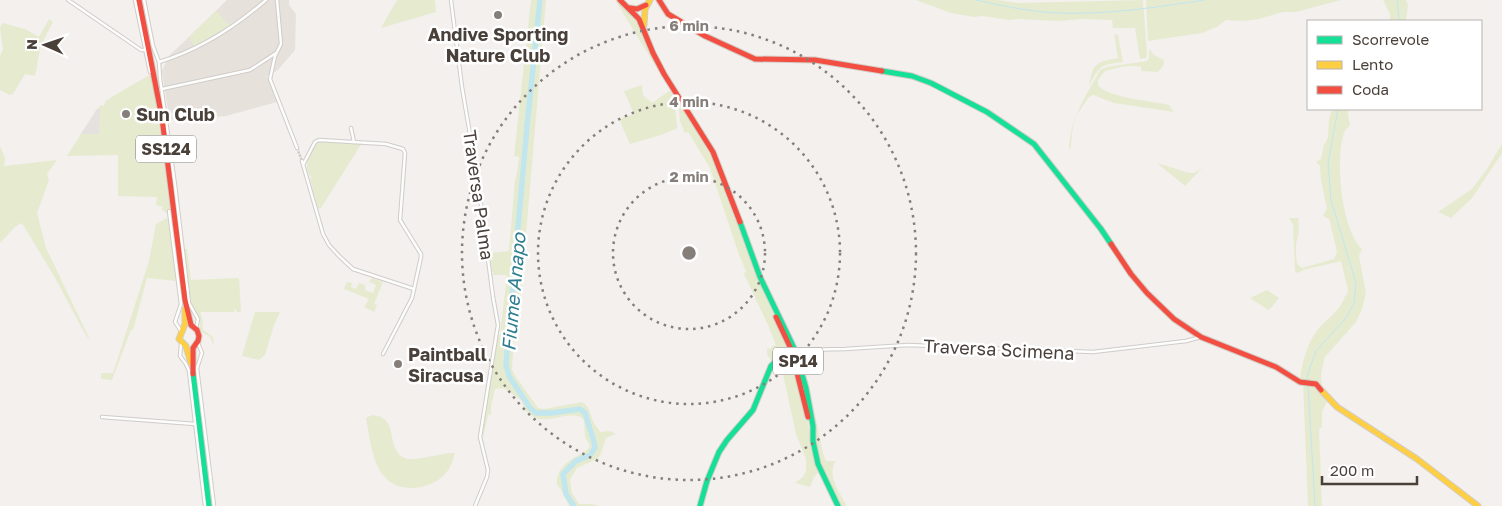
<svg xmlns="http://www.w3.org/2000/svg" width="1502" height="506" font-family="'Golos Text',sans-serif">
<style>
.residential{fill:#e7e1dc}
.green{fill:#e6ebd0}
.parking{fill:#e5e1df}
.lines{fill:none;stroke-linecap:round;stroke-linejoin:round}
.stream{stroke:#c1e6ee;stroke-width:1}
.river{stroke:#c1e6ee;stroke-width:5.5}
.street-tunnel{stroke:#d1cdca;stroke-width:2.5;stroke-dasharray:2.5 1;stroke-linecap:butt}
.street-casing{stroke:#cfccca;stroke-width:4.5}
.fast-casing{stroke:#d3cdc6;stroke-width:7}
.slow-casing{stroke:#d3cdc6;stroke-width:7}
.jam-casing{stroke:#d3cdc6;stroke-width:7}
.street{stroke:#fdfdfc;stroke-width:2.5}
.fast{stroke:#16e098;stroke-width:5}
.slow{stroke:#ffcf43;stroke-width:5}
.jam{stroke:#f24e42;stroke-width:5}
.ring{fill:none;stroke:#857e79;stroke-width:2.5;stroke-dasharray:2.5 5}
.poi-dot{fill:#857e79;stroke:#fff;stroke-width:2}
.labels{text-anchor:middle;dominant-baseline:central;stroke-width:5;stroke-linejoin:round;paint-order:stroke}
.shield{fill:#fff;stroke:#807975;stroke-width:1}
.shield-label{font-size:16px;font-weight:bold;fill:#4a403a}
.poi-label{font-size:18px;font-weight:bold;fill:#4a403a;stroke:#fff;text-anchor:start}
.street-label{font-size:18px;fill:#4a403a;stroke:#fff}
.water-label{font-size:19px;font-style:italic;fill:#2f7d91;stroke:#fff}
.centre{fill:#857e79;stroke:#fff;stroke-width:2.5}
.ring-label{font-size:15px;text-anchor:middle;font-weight:bold;fill:#857e79;stroke:#fff;stroke-width:5;stroke-linejoin:round;paint-order:stroke}
</style>
<rect width="100%" height="100%" fill="#f3f0ee"/>
<polygon class="residential" points="227,0 289,0 289,5 296,14 295,50 278,70 267,76 277,102 226,116 169,120 170,113 168,111 162,71 168,57"/>
<g class="green">
<polygon points="397,0 435,0 436,12 381,28"/>
<path d="M531 0H546L521 293 514 335 512 369 514 374 538 408 544 409 582 402C591 407 590 417 595 425 597 427 599 430 600 432L610 431 616 434 606 438 600 456 597 459 577 468 570 480 572 493 579 504H592L599 506H569L560 488 557 485C555 465 574 459 588 449L590 446 585 437 584 421 581 417C559 410 543 431 524 409L522 401 504 388 495 389 491 406V414L488 415 483 438 482 437 497 339 500 335 507 275H492L494 273 492 271 490 255H492L491 253 509 251 515 180C518 173 517 167 519 159V157L514 156Z"/>
<polygon points="615,0 618,0 620,4 635,16 661,75"/>
<polygon points="916,0 998,0 1017,3 1143,0 1147,55 1146,58 1140,59 1135,28 1113,28 1112,20 1083,19 1058,21 1019,19 1009,20 982,16 974,17 951,13"/>
<polygon points="1146,0 1341,0 1296,12 1283,12 1259,19 1243,21 1226,20 1217,27 1202,33 1148,41"/>
<polygon points="1383,0 1406,0 1408,5 1406,21 1390,21 1390,14"/>
<polygon points="216,11 228,24 231,23 231,25 194,46 189,37"/>
<polygon points="49,19 53,22 41,45 35,76 25,74 13,94 9,95 0,90 0,56 3,49 0,28 2,23 25,29 39,37"/>
<path d="M1114 34 1118 35 1123 62C1100 65 1100 65 1089 86 1093 63 1096 62 1118 58Z"/>
<path d="M1149 49 1154 55 1164 60 1163 66 1158 72 1141 71V67C1130 64 1116 68 1105 71L1098 80V85C1107 98 1154 101 1169 105L1174 112 1114 103 1093 95 1089 97 1076 116 1072 132 1071 147 1069 150C1070 118 1085 98 1100 70L1107 67 1147 61 1149 58Z"/>
<polygon points="151,74 167,178 167,188 171,209 166,213 161,209 163,207 156,205 157,197 118,196 118,155 67,156 97,109 101,105 104,106 105,102 110,98"/>
<polygon points="642,85 643,95 652,103 669,91 671,91 674,98 677,126 678,128 661,135 630,144 619,119 634,114 624,91"/>
<path d="M678 101 719 169 758 278 789 349V354C783 357 776 357 771 361L767 354V349L772 348V346L776 345 768 325 744 274 746 271 739 255 710 168 688 132 685 133 680 121Z"/>
<path d="M1332 109H1349L1348 115 1350 125C1348 128 1345 129 1344 133 1335 160 1341 229 1362 249L1359 256 1366 293 1362 309 1356 322 1325 357 1321 374 1322 389 1316 382 1310 381 1311 384 1316 387 1327 402 1322 411V427L1319 429 1322 506H1308L1303 382 1300 380C1302 362 1308 339 1321 326 1330 316 1341 310 1345 296L1347 295 1348 290 1341 261 1303 270 1298 273 1295 271 1293 224 1289 218H1299C1297 224 1300 229 1298 235 1295 247 1296 251 1297 264L1302 268 1334 259 1337 252 1330 222 1329 219 1323 216 1327 208 1321 181 1320 166 1316 162 1321 159 1324 145 1328 138 1329 119Z"/>
<path d="M320 141 362 143 321 208 318 209 310 179 312 178C301 169 310 148 320 141Z"/>
<polygon points="1502,144 1502,153 1472,198 1451,218 1438,212 1472,189 1487,169"/>
<polygon points="0,146 5,158 4,166 57,160 47,174 49,180 37,213 46,248 91,342 84,332 54,276 22,223 16,226 0,243"/>
<polygon points="1157,163 1189,173 1194,173 1202,168 1185,186"/>
<polygon points="167,218 169,223 176,281 147,278 133,330 131,330 112,380 101,379 101,373 113,373 149,261 156,224"/>
<polygon points="185,249 187,249 191,280 239,278 241,312 237,312 236,309 234,309 235,312 200,312 202,318 203,330 213,337 214,346 210,337 200,331 200,318 193,309 190,301"/>
<polygon points="372,278 383,282 374,304 377,305 374,312 364,307 369,299 344,289 347,282 352,283 351,287 356,289 359,283 365,285 365,290 373,293 376,285 369,282"/>
<polygon points="1267,290 1279,298 1271,308 1268,310 1250,298"/>
<polygon points="255,312 280,312 274,325 265,355 259,360 242,356"/>
<path d="M801 351 800 353 809 385 823 453 826 461H836C826 475 840 493 847 506H841L824 475 818 458 815 443V425L798 353Z"/>
<path d="M787 359 790 360C808 394 808 436 818 473L814 477 810 487 795 483 803 477 806 471V459L796 434 783 374 777 362Z"/>
<path d="M372 415C401 417 384 449 405 458 417 462 441 452 455 453 453 461 450 470 443 476 428 490 398 494 384 476 372 463 369 434 366 418Z"/>
</g>
<polygon class="parking" points="97,109 100,109 99,134 81,134"/>
<g class="lines">
<g class="stream">
<path d="M976 0C1003 6 1031 12 1059 13 1108 15 1157 7 1205 0"/>
<polyline points="1397,0 1399,17 1398,21"/>
<polyline points="1308,380 1307,376 1316,351 1345,319 1354,304 1356,283 1331,200 1328,163 1338,109"/>
<polyline points="1308,384 1315,506"/>
</g>
<polyline class="river" points="540,0 527,126 506,364 509,376 530,408 536,413 551,413 580,409 585,413 594,442 595,448 590,455 576,461 563,474 566,494 574,506"/>
<polyline class="street-tunnel" points="297,148 302,161"/>
<g class="street-casing">
<g id="street">
<polyline points="68,0 141,50 145,50"/>
<polyline points="135,0 150,72"/>
<polyline points="144,0 153,46 159,62 160,78 175,185 189,303 198,319 196,329"/>
<polyline points="277,0 281,44 275,56 270,79 297,148"/>
<polyline points="451,0 462,87 478,182 493,297 498,325 480,437 488,470 487,477 475,506"/>
<path d="M159 62C199 50 235 27 266 0"/>
<polyline points="162,89 250,70 276,53"/>
<polyline points="351,128 354,142"/>
<polyline points="302,161 323,234 329,245 339,256 353,269 414,289 421,257 421,254 400,220 405,153 403,149 386,144 319,140 315,142 303,165"/>
<polyline points="169,211 181,304 175,322 181,331"/>
<polyline points="198,343 202,353 197,368 214,506"/>
<polyline points="181,344 180,356 186,364 189,371 205,506"/>
<polyline points="796,350 845,349 908,345 1093,352 1186,341 1201,337"/>
<polyline points="383,354 412,298 414,289"/>
<polyline points="102,417 195,424"/>
</g>
</g>
<g class="fast-casing">
<g id="fast">
<polyline points="882,71 912,76 931,83 987,112 1034,144 1101,229 1111,244"/>
<polyline points="740,222 760,277 795,350 806,388 813,426 813,441 818,464 838,506"/>
<polyline points="193,373 209,506"/>
<polyline points="700,506 707,481 719,452 727,440 753,410 771,366 778,359 792,356"/>
</g>
</g>
<g class="slow-casing">
<g id="slow">
<polyline points="644,25 645,9 650,0"/>
<polyline points="185,309 185,324 179,339 186,346 191,363"/>
<polyline points="1321,390 1337,407 1417,459 1478,506"/>
</g>
</g>
<g class="jam-casing">
<g id="jam">
<polyline points="139,0 162,118 185,300 191,325 197,330 199,336 198,341 193,348 193,374"/>
<polyline points="620,0 639,19 653,53 664,74 713,152 740,222"/>
<polyline points="659,0 668,14 705,36 755,59 815,60 882,71"/>
<polyline points="630,8 637,9 646,5"/>
<polyline points="1111,244 1131,274 1147,293 1174,319 1201,337 1276,367 1300,382 1316,384 1321,390"/>
<polyline points="776,317 791,349 808,417"/>
</g>
</g>
<use href="#street" class="street"/>
<use href="#fast" class="fast"/>
<use href="#slow" class="slow"/>
<use href="#jam" class="jam"/>
</g>
<g class="ring">
<circle cx="689" cy="253" r="76"/>
<circle cx="689" cy="253" r="151"/>
<circle cx="689" cy="253" r="227"/>
</g>
<g class="poi-dot">
<circle cx="498" cy="15" r="5"/>
<circle cx="126" cy="114" r="5"/>
<circle cx="398" cy="364" r="5"/>
</g>
<g class="labels">
<g class="shield">
<rect x="136" y="135.5" width="60" height="27" rx="4"/>
<rect x="773" y="347.5" width="50" height="27" rx="4"/>
</g>
<g class="shield-label">
<text x="166" y="149">SS124</text>
<text x="798" y="361">SP14</text>
</g>
<g class="poi-label">
<text x="498" y="34" text-anchor="middle">Andive Sporting<tspan x="498" dy="21">Nature Club</tspan></text>
<text x="136" y="114">Sun Club</text>
<text x="408" y="354">Paintball<tspan x="408" dy="21">Siracusa</tspan></text>
</g>
<g class="street-label">
<text transform="translate(479 195) rotate(82)">Traversa Palma</text>
<text transform="translate(999 349) rotate(3)">Traversa Scimena</text>
</g>
<g class="water-label">
<text transform="translate(513 292) rotate(-85)">Fiume Anapo</text>
</g>
</g>
<circle cx="689" cy="253" r="8" class="centre"/>
<g class="ring-label">
<text x="689" y="31">6 min</text>
<text x="689" y="107">4 min</text>
<text x="689" y="182">2 min</text>
</g>
<rect x="1307" y="20" width="175" height="90" fill="#ffffff" stroke="#b7b3b0"/>
<rect x="1317" y="36" width="25" height="8" fill="#16e098" stroke="#b7b3b0"/>
<text x="1352" y="45" font-size="15" fill="#4a403a">Scorrevole</text>
<rect x="1317" y="61" width="25" height="8" fill="#ffcf43" stroke="#b7b3b0"/>
<text x="1352" y="70" font-size="15" fill="#4a403a">Lento</text>
<rect x="1317" y="86" width="25" height="8" fill="#f24e42" stroke="#b7b3b0"/>
<text x="1352" y="95" font-size="15" fill="#4a403a">Coda</text>
<g transform="translate(45 45) rotate(272)" stroke="#ffffff" stroke-width="4" paint-order="stroke">
<path d="M0-4L9 19L0 12L-9 19Z" fill="#4a403a"/>
<text y="-8" font-size="14" font-weight="bold" text-anchor="middle" fill="#4a403a">N</text>
</g>
<path d="M1322 476v8h95v-8" fill="none" stroke="#4a403a" stroke-width="2.5"/>
<text x="1330" y="476" font-size="15" fill="#4a403a" stroke="#ffffff" stroke-width="4" paint-order="stroke">200 m</text>
</svg>
